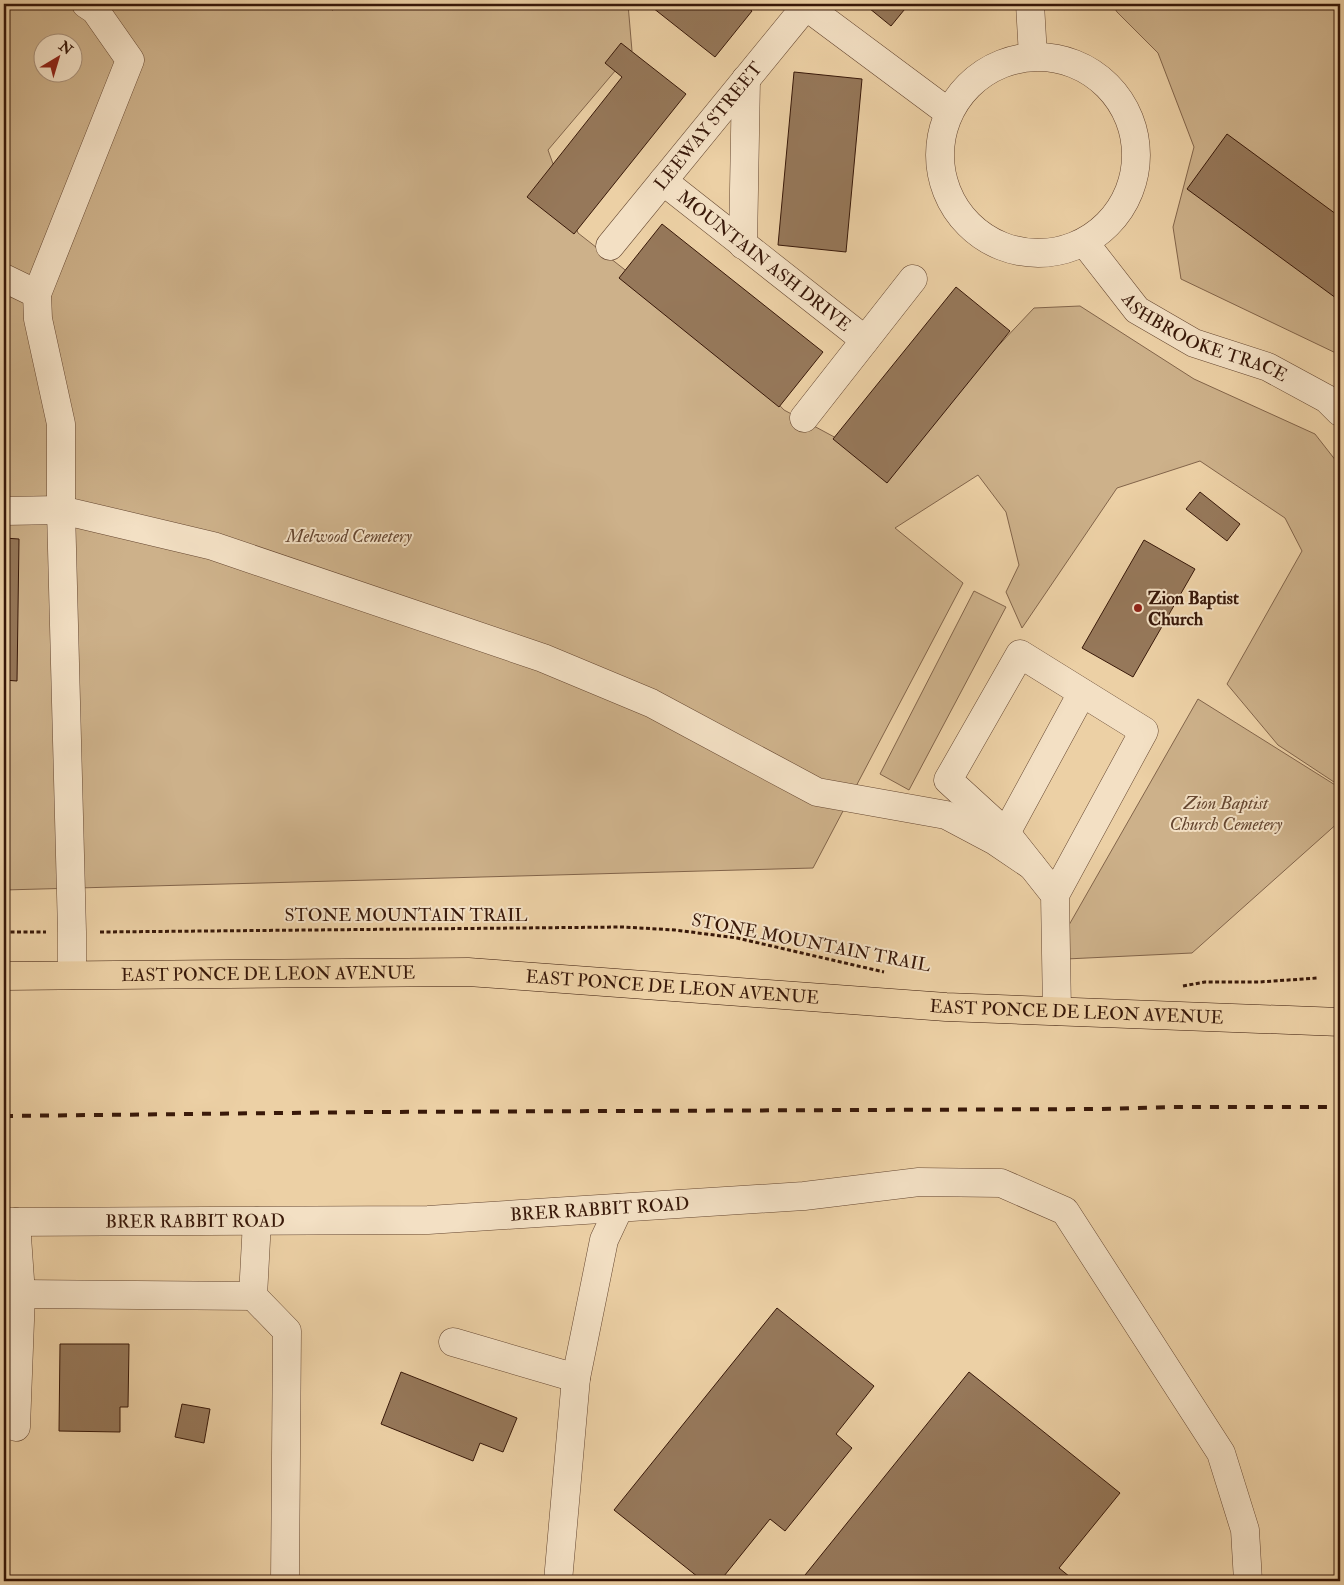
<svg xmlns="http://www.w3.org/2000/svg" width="1344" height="1585" font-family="'IM FELL Double Pica',serif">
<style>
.green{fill:#cdb18a;stroke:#82644a;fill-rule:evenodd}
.building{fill:#96785a;stroke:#381809}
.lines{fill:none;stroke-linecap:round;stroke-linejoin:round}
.minor-casing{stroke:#654630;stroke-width:29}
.major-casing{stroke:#381809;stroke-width:29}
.path{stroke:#381809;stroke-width:3;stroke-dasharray:4 2.5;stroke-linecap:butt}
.minor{stroke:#f3e0c4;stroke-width:28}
.major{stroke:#ecd0a5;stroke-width:28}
.rail{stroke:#381809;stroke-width:4;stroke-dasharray:9 9;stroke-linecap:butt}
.poi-dot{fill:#8f2418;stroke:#f3e0c4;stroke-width:2}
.labels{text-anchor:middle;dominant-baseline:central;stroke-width:4;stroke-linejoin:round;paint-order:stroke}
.street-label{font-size:18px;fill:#381809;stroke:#f3e0c4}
.park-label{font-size:18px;font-style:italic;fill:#654630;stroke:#f3e0c4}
.poi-label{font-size:18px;font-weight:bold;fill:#381809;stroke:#f3e0c4;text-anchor:start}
</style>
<rect width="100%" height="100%" fill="#ecd0a5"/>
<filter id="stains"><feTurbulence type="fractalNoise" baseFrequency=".004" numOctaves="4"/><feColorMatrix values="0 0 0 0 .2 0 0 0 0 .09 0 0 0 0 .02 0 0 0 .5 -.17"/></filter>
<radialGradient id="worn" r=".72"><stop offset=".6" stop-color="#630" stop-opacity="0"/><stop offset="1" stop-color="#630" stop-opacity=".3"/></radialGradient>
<g class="green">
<path d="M4 4H628L632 51 548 150 578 233 726 349 784 410 866 454 930 418 1034 308 1080 306 1194 379 1315 434 1340 466V786L1278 745 1227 684 1302 551 1285 518 1200 461 1117 488 1022 628 1006 592 1019 565 1006 512 978 475 895 528 963 583 813 868 4 890ZM42 42H72V72H42Z"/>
<polygon points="1112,4 1340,4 1340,355 1181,279 1173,227 1194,147 1158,53 1117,12"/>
<polygon points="974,591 1006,607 909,790 880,774"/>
<polygon points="1198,699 1340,788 1340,821 1192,953 1066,959 1069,925"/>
</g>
<g class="building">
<polygon points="314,4 335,4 333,10"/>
<polygon points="648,4 743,4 752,11 715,57"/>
<polygon points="864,4 909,4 891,26"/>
<polygon points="621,43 686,94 574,234 527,197 622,77 605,63"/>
<polygon points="794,72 862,79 846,252 778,245"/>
<polygon points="1227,134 1340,217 1340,301 1187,189"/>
<polygon points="662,224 823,352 779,407 619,278"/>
<polygon points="956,287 1010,331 887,483 833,439"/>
<polygon points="1200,492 1240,524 1227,541 1186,509"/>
<polygon points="4,538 19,539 17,681 4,680"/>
<polygon points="1144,540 1195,569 1133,677 1082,648"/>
<polygon points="777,1308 874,1386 836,1434 852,1448 785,1531 770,1519 720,1581 703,1581 614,1510"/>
<polygon points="60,1344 129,1344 128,1407 120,1407 120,1432 59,1431"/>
<polygon points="401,1372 517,1418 503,1452 480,1443 473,1461 381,1424"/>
<polygon points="969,1372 1120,1493 1059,1568 1075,1581 803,1581 801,1580"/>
<polygon points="182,1404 210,1409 204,1443 175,1437"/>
</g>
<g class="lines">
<g class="minor-casing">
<g id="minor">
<polyline points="803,4 948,112"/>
<polyline points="1030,4 1033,56"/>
<circle cx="1038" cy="155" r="98"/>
<path id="s1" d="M663 181 865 340"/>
<path id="s2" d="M1084 242 1137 310 1194 343 1268 367 1327 399 1340 412"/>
<polyline points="743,245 746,79"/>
<path id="s3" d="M610 246 806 6"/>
<polyline points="4,278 37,294"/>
<polyline points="804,418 913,279"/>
<polyline points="4,511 61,510 213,546 543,658 651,703 817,792 946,815 995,841 1032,866"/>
<polyline points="1006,833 1082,693"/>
<polyline points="1055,895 1006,833 948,780 1020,654 1144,731 1055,895 1057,1011"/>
<polyline points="72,975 72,932 61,510 61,424 38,319 37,294 130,60 95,10 86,4"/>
<polyline points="257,1221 253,1296 287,1331 285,1581"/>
<path id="s4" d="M4 1222 428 1220 804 1196 919 1182 1001 1183 1065 1211 1221 1453 1245 1530 1248 1581"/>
<polyline points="21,1294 253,1296"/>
<polyline points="453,1342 576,1378 604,1240 619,1208"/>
<polyline points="16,1427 21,1294 16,1222"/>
<polyline points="558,1581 576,1378"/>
</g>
</g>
<g class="major-casing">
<g id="major">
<path id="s5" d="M4 976 468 972 946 1007 1340 1022"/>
</g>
</g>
<g class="path">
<polyline points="4,932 46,932"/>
<polyline points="100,932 623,927 675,930 737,938 884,972"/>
<polyline points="1183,986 1205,982 1259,982 1318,978"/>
</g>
<use href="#minor" class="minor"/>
<use href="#major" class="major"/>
<polyline class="rail" points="4,1116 373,1112 1101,1109 1173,1107 1340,1107"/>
</g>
<circle class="poi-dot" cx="1138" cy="608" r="5"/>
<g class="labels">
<g class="street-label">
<text stroke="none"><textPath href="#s3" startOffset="155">LEEWAY STREET</textPath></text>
<text stroke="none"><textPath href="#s1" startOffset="129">MOUNTAIN ASH DRIVE</textPath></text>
<text stroke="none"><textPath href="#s2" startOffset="159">ASHBROOKE TRACE</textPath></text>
<text x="406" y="915">STONE MOUNTAIN TRAIL</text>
<text transform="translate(811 943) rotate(11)">STONE MOUNTAIN TRAIL</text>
<text stroke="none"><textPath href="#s5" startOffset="264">EAST PONCE DE LEON AVENUE</textPath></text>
<text stroke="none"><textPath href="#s5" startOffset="669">EAST PONCE DE LEON AVENUE</textPath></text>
<text stroke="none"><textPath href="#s5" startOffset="1074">EAST PONCE DE LEON AVENUE</textPath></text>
<text stroke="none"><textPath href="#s4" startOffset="596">BRER RABBIT ROAD</textPath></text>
<text stroke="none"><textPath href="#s4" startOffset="191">BRER RABBIT ROAD</textPath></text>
</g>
<g class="park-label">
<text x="349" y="536">Melwood Cemetery</text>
<text x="1226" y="803">Zion Baptist<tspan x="1226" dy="21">Church Cemetery</tspan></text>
</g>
<g class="poi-label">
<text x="1148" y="598">Zion Baptist<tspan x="1148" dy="21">Church</tspan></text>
</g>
</g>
<rect width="1344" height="1585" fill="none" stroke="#ecd0a5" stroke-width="20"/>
<rect x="5" y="5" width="1334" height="1575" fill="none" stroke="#381809" stroke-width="2.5"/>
<rect x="10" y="10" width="1324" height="1565" fill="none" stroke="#381809"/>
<g transform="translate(58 58) rotate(38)"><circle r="24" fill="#f3e0c4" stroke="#a89079"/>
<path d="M0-4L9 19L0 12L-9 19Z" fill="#8f2418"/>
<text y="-8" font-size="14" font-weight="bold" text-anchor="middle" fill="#381809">N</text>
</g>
<rect width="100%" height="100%" filter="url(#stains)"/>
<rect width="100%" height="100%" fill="url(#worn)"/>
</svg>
